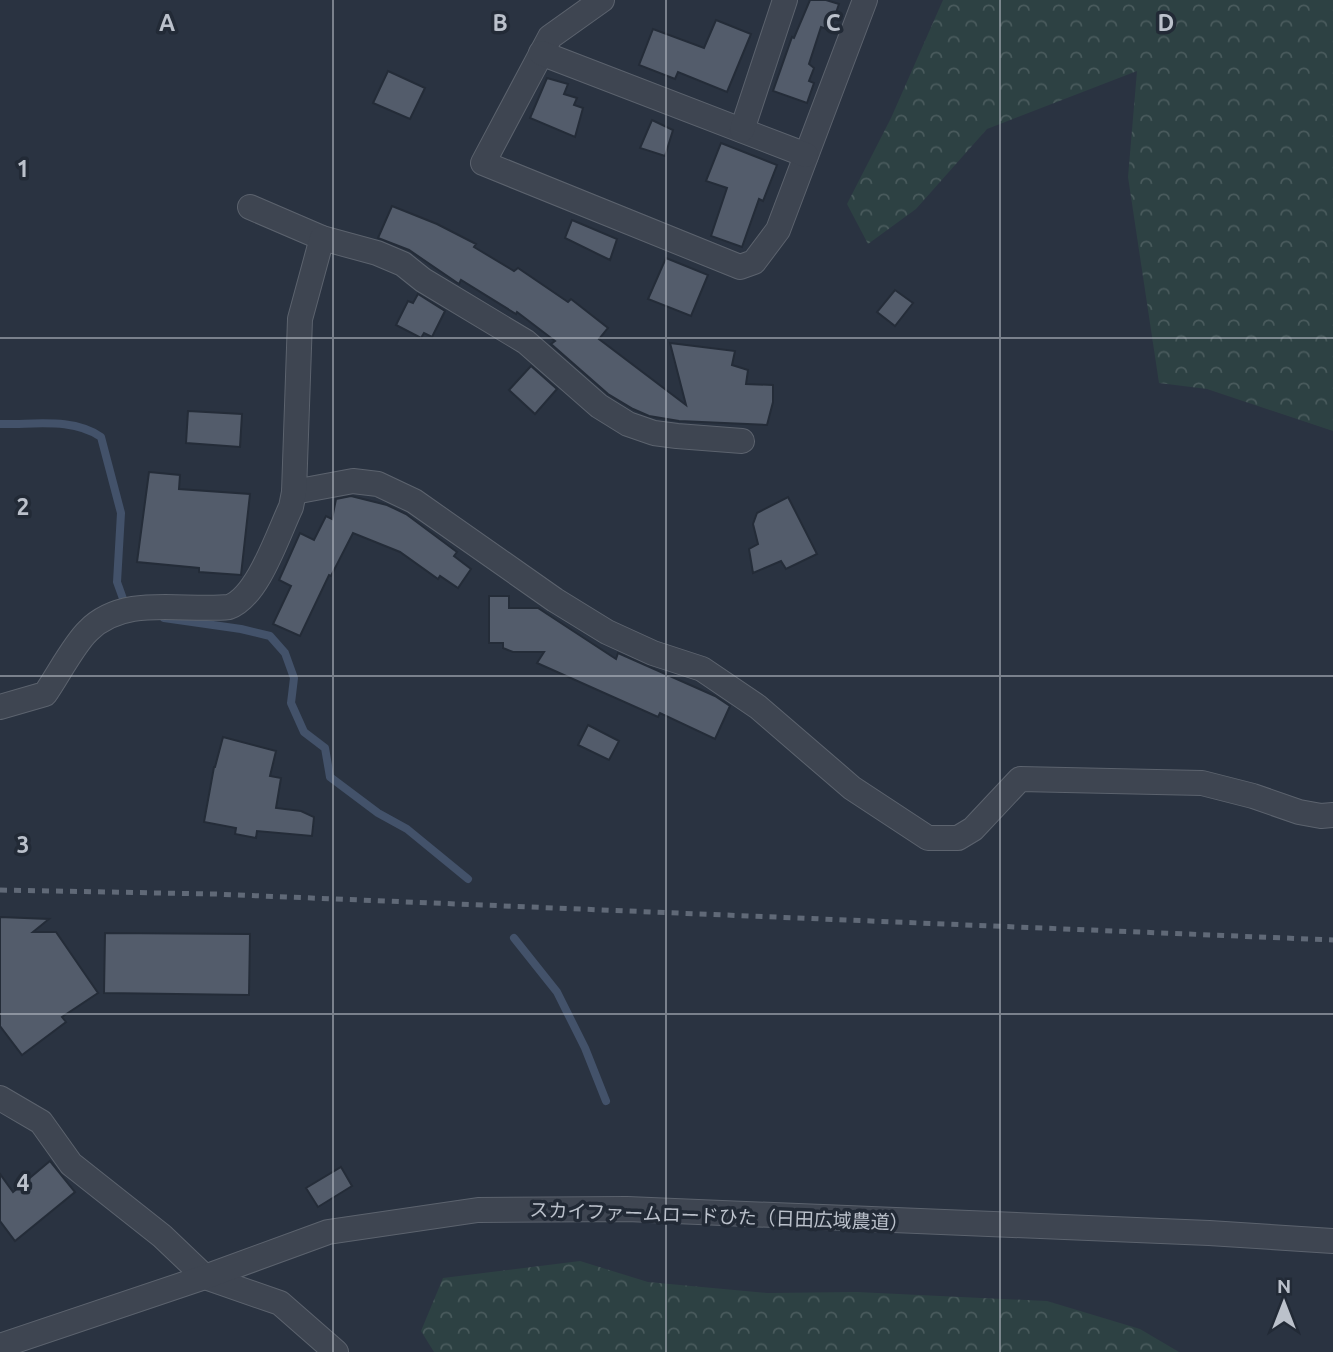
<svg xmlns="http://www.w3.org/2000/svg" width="1333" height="1352" font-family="Ubuntu,'Noto Sans JP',sans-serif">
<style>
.forest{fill:url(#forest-crowns)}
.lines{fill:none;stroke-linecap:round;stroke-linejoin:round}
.stream{stroke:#43526a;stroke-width:8}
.building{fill:#535c6b;stroke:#242c38;stroke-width:2}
.minor-casing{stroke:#5c636e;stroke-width:26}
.minor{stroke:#3e4551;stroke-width:24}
.rail{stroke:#606977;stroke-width:5;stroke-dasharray:7 7;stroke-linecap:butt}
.grid{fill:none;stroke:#bbc1cb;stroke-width:2;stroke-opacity:0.55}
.labels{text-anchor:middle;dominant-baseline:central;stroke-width:7;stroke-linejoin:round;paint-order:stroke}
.street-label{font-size:19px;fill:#bbc1cb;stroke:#222a36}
.grid-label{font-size:23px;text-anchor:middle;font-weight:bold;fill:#bbc1cb;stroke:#222a36;stroke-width:7;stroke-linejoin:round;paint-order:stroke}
</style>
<defs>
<pattern id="forest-crowns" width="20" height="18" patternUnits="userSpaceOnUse" patternTransform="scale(1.75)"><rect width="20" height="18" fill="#2d4143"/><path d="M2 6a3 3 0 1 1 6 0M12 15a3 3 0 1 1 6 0" fill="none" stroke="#4a5b5d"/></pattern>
</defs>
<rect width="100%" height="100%" fill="#2a3341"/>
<g class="forest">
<polygon points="943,0 1333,0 1333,431 1207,389 1159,383 1128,177 1137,71 987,129 916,209 868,244 847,204 891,118"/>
<polygon points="580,1261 648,1282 767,1293 857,1292 1047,1301 1140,1329 1179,1352 434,1352 421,1331 443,1278"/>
</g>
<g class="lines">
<g class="stream">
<path d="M0 424C33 425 72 417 101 437L121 513 117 582 126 607"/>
<polyline points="164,618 241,629 270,636 285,653 294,678 291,703 304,732 325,748 330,777 378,813 407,829 468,879"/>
<polyline points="514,938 557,992 585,1048 606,1101"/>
</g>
</g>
<g class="building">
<polygon points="810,0 826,0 839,4 830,30 821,27 809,64 814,68 809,81 814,83 807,103 773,91 792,37 794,38"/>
<polygon points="716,20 751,34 727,92 678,72 675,79 639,65 653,29 704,48"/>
<polygon points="388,71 425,88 410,119 373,103"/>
<polygon points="547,78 568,84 564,94 577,98 574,105 583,108 575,137 530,118"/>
<polygon points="652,120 673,130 665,156 640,148"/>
<polygon points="721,143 777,165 763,201 759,199 742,247 711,236 727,188 706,181"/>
<polygon points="392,206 437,224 476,244 474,247 514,271 518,268 568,302 571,299 608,328 599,339 686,405 670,343 735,351 732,365 748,370 746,384 773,385 773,402 767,425 679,421 649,416 633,409 608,394 551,344 555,341 517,312 516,314 461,280 459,284 409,250 378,238"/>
<polygon points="572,220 617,239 610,260 565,238"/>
<polygon points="666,258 708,275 691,316 648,299"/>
<polygon points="895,290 913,303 895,326 877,312"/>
<polygon points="418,294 445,311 432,337 424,333 421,338 396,325 408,301 413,303"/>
<polygon points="531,366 557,389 535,414 509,390"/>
<polygon points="188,411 242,414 240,447 186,443"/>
<polygon points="149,472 180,475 179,489 250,494 241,575 199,572 199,568 137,562"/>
<polygon points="351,496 387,505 406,514 457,552 454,556 471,569 458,588 440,576 438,579 400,552 353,533 331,576 329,575 300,636 273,624 291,586 279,580 300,533 314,540 326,516 332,519 336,499"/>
<polygon points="788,497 817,554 786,569 781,561 753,573 749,549 758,544 753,524 757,513"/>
<polygon points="489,596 509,596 509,608 538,608 616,659 618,653 715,696 730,706 715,739 660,713 658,717 537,663 544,652 513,652 503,648 503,643 489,643"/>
<polygon points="588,725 619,741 609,760 578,745"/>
<polygon points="223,737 276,751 270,776 281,778 276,808 301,811 314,817 312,836 257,831 256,838 235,834 236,828 204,822 214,767 215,767"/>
<polygon points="0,917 49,919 33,932 56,932 98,993 62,1017 66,1022 22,1055 0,1026"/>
<polygon points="105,933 250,934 249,995 104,993"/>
<polygon points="50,1161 75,1192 15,1241 0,1221 0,1174 13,1192"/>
<polygon points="341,1167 352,1186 318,1207 306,1188"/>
</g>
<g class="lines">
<g class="minor-casing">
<g id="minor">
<polyline points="602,0 550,37 483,163 740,267 754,262 778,230 865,0"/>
<polyline points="541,53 806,155"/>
<polyline points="742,130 785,0"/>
<polyline points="250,207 322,238 377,253 403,264 423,280 526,342 599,406 628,424 654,433 677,436 742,441"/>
<polyline points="294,492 353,481 378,484 414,501 555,600 607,632 653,653 702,669 758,707 852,788 928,838 958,838 973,829 1020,779 1202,783 1253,796 1299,812 1321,816 1333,815"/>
<path d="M0 707 45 694C57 677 74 644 88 631 124 594 183 612 229 607 258 597 278 534 291 507L294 492 300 319 322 238"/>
<polyline points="0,1098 41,1122 71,1164 162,1236 205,1277 280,1303 336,1352"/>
<polyline points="0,1346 205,1277 328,1232 478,1210 627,1209 1209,1233 1333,1241"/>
</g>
</g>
<use href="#minor" class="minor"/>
<polyline class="rail" points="0,890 214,894 1333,940"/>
</g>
<path class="grid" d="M333 0V1352M666 0V1352M1000 0V1352M0 338H1333M0 676H1333M0 1014H1333"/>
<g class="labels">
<g class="street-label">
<text transform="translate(719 1216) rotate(2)">スカイファームロードひた（日田広域農道）</text>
</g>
</g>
<g class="grid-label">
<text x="167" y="31">A</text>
<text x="500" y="31">B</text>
<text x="833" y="31">C</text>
<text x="1166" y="31">D</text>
<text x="23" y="177">1</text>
<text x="23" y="515">2</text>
<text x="23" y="853">3</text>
<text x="23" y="1191">4</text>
</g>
<g transform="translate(1284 1303)" stroke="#222a36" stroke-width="5" paint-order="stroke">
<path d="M0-5L12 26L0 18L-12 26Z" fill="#bbc1cb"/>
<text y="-10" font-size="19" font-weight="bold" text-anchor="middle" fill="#bbc1cb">N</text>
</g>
</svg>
